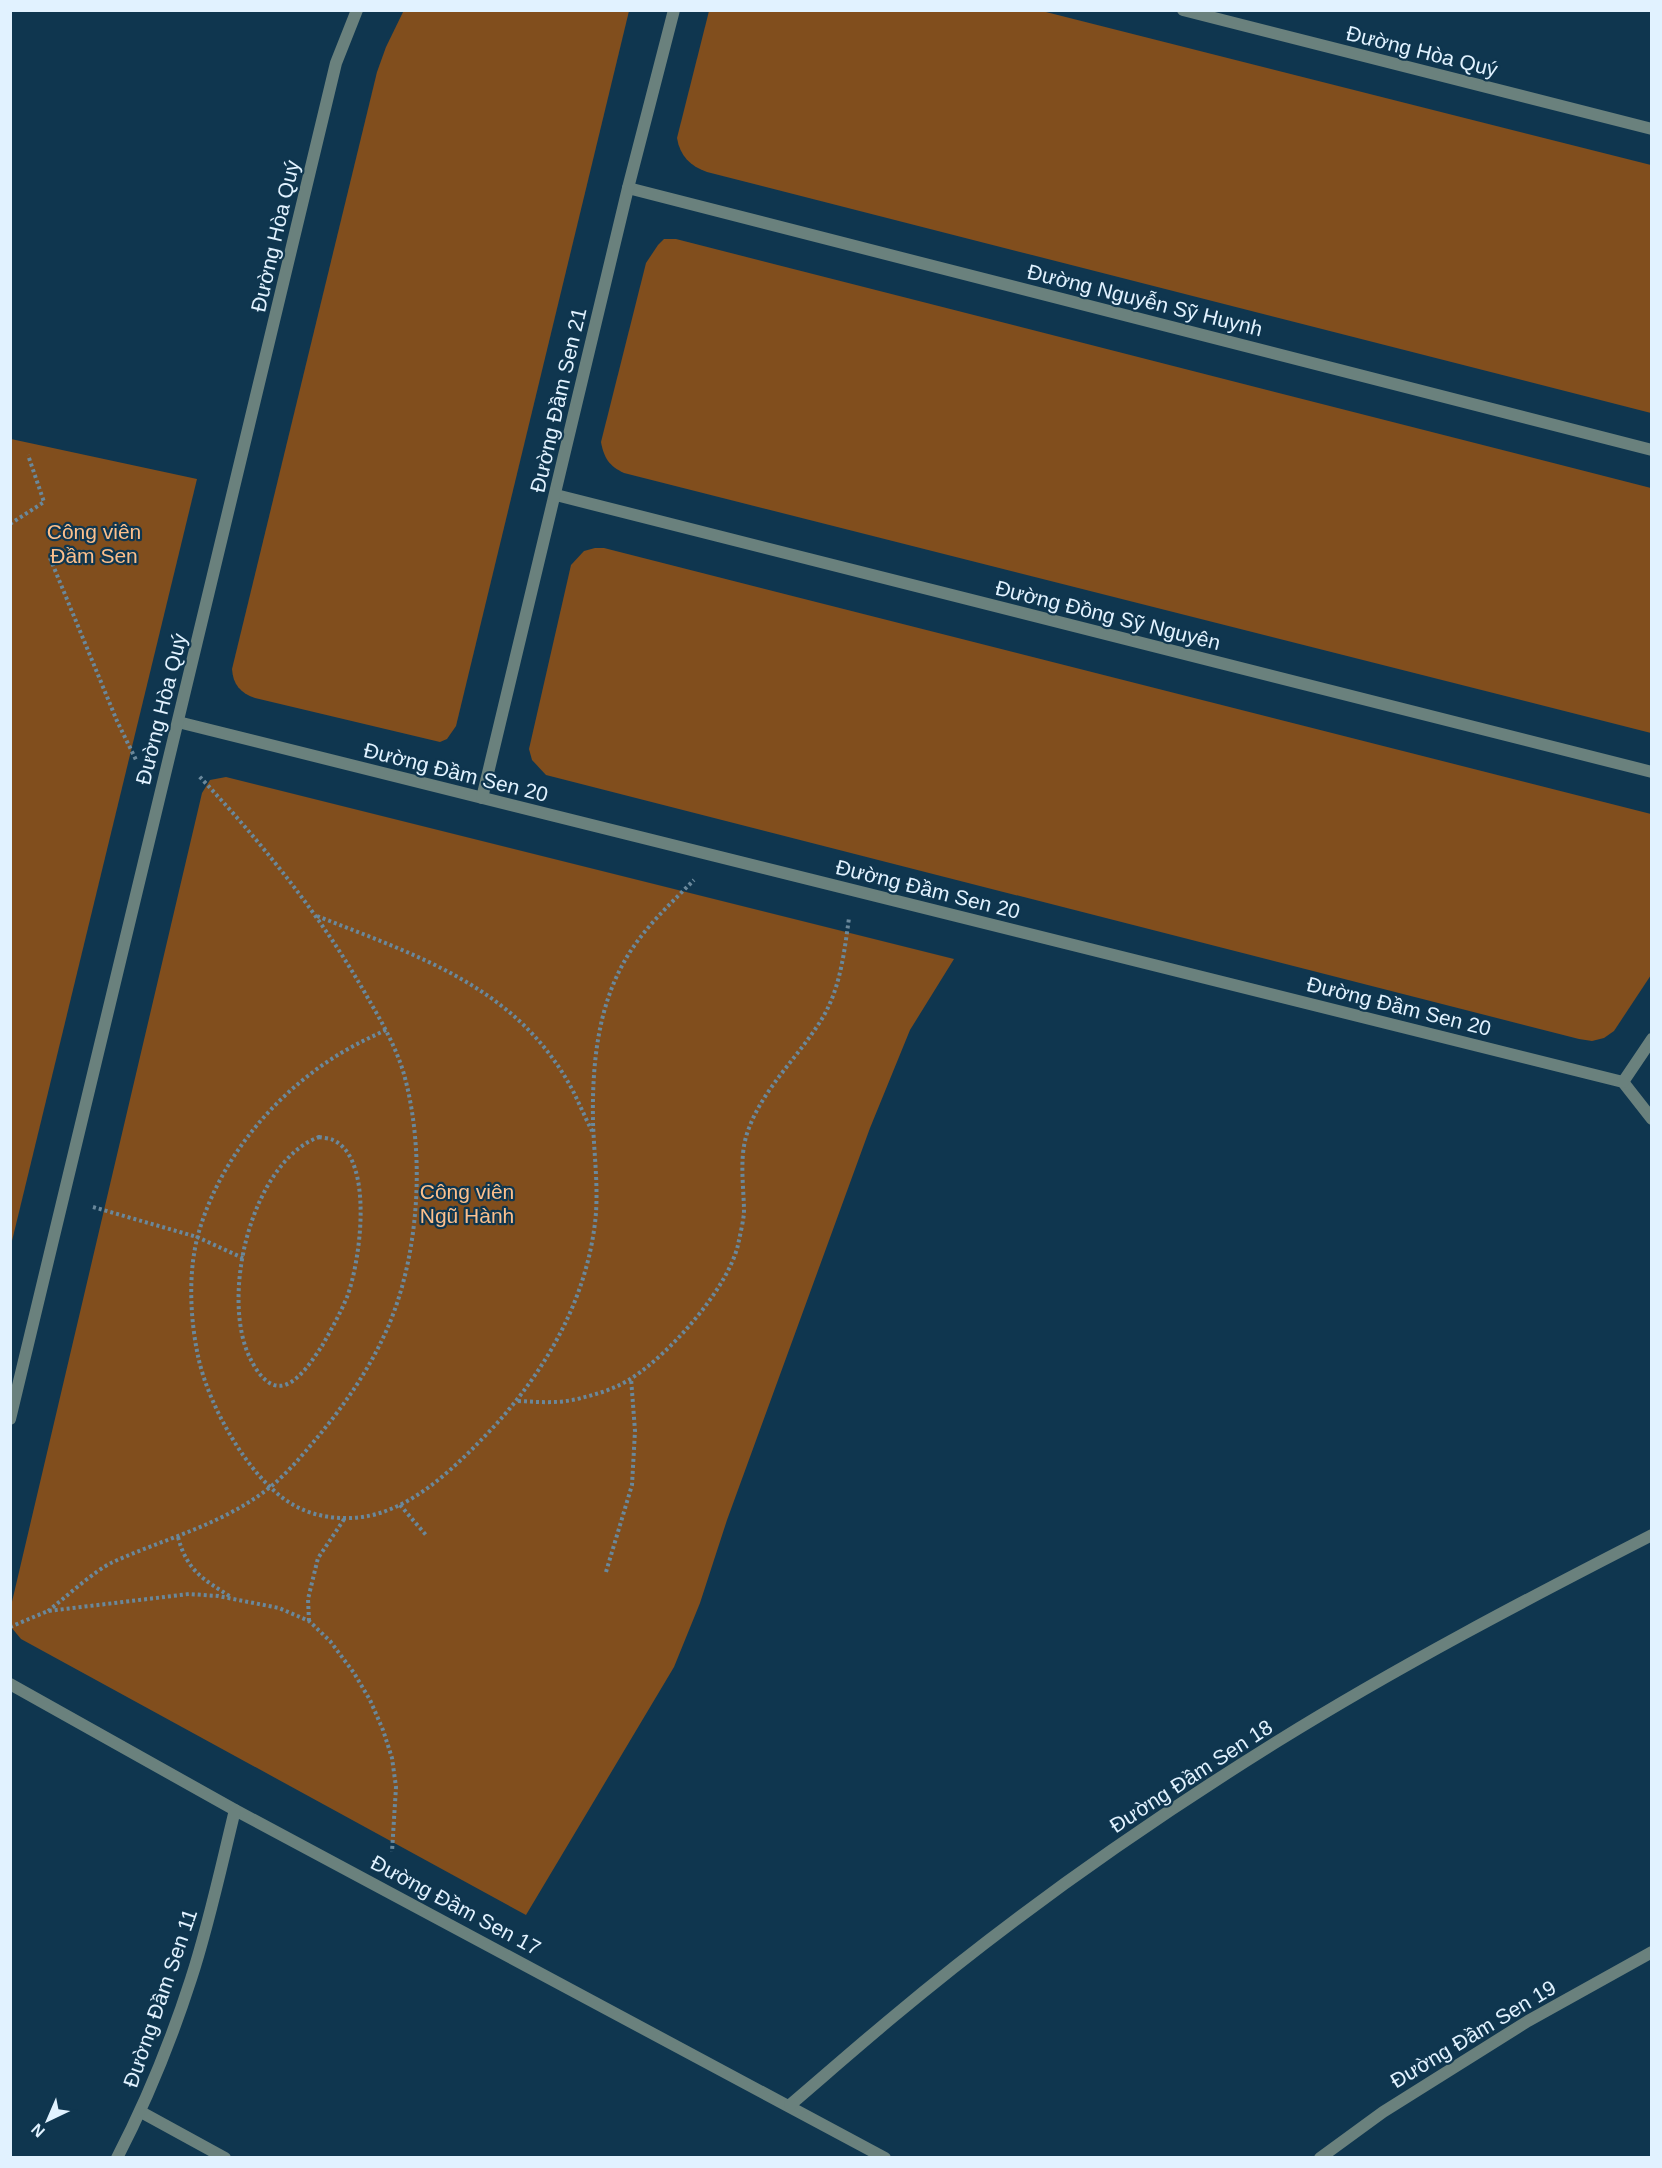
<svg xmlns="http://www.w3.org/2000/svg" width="1662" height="2168" font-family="Arial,sans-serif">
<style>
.green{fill:#814e1d}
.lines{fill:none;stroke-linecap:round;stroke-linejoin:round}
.path{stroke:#6a889b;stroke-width:4;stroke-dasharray:3 3;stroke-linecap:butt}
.street{stroke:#6a817d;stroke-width:12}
.labels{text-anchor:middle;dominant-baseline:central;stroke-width:4.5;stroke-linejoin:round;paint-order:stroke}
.street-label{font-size:21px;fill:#e1f2ff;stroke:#0f364f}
.park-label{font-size:21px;fill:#fdc08c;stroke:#0f364f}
</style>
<rect width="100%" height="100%" fill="#0f364f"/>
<g class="green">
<path d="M404 10 629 11 456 726 447 739 440 742 255 698C240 693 233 684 232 669L377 72 386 47Z"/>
<path d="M1042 11 1651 165V413L707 172C690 166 680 156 677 138L709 11Z"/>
<path d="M664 239H676L1651 488V733L624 473C609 466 604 458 601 442L646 263 658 245Z"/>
<polygon points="11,439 197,479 11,1245 10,440"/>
<polygon points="595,548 604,548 1651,814 1651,975 1614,1031 1604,1038 1592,1041 1579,1039 546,775 532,760 529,749 571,565 584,551"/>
<polygon points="226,777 954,959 910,1030 870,1128 727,1520 700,1603 674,1667 526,1915 21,1639 11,1627 11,1606 202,793 210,780"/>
</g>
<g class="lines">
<g class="path">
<polyline points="10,524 44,502 28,455"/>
<polyline points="50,558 117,721 137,762"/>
<path d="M317 916C418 956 517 987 572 1089 579 1103 585 1117 592 1131"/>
<path d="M386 1030C371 1037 356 1044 341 1053 275 1093 219 1159 198 1235 188 1272 190 1318 198 1356 208 1405 249 1479 292 1504 318 1520 354 1522 383 1512 423 1498 456 1466 485 1436 542 1377 585 1305 595 1223 599 1190 594 1155 593 1122 592 1068 597 1010 624 962 641 931 669 905 694 880"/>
<path d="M319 1137C323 1138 329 1138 333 1140 375 1159 360 1263 347 1297 340 1314 331 1330 322 1346 313 1359 301 1379 285 1385 269 1390 257 1372 251 1360 219 1299 251 1162 319 1137Z"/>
<polyline points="93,1207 197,1237 243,1258"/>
<path d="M518 1401C539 1402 560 1404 581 1398 598 1394 617 1388 632 1378 670 1353 727 1290 738 1245 740 1235 743 1223 744 1213 744 1185 738 1155 749 1128 764 1088 797 1058 820 1022 840 991 844 954 849 918"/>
<polyline points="400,1505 426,1535"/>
<path d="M178 1537C187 1571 203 1579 231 1597"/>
<polyline points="606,1572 632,1485 635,1431 631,1378"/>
<path d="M48 1611C66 1597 94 1571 113 1562 166 1538 222 1525 269 1488 288 1473 305 1452 321 1433 345 1404 367 1372 383 1338 419 1263 426 1158 405 1078 398 1051 383 1024 369 1000 323 918 263 844 199 776"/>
<polyline points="309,1621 308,1599 318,1558 345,1518"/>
<polyline points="10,1627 48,1611 189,1594 218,1596 279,1608 309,1621 330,1641 354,1673 370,1700 383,1730 392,1758 396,1787 392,1852"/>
</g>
<g class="street">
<polyline points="1183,10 1652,129"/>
<polyline points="628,188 1652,450"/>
<polyline points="556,495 1652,772"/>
<polyline points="178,722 1623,1082 1652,1119"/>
<polyline points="482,798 628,188 674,10"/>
<polyline points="1623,1082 1652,1039"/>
<polyline points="10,1419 336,63 357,10"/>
<polyline points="10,1684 235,1810 885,2158"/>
<path d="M790 2105C824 2076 858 2046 893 2017 1012 1917 1146 1823 1278 1741 1399 1666 1525 1600 1652 1535"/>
<polyline points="141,2112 225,2158"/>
<path d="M117 2158C147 2100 171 2041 191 1979 209 1924 221 1867 235 1810"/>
<polyline points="1320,2158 1383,2112 1528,2021 1652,1952"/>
</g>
</g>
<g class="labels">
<g class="street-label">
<text transform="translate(1422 51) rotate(14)">Đường Hòa Quý</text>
<text transform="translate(275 236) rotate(-77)">Đường Hòa Quý</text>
<text transform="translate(1145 300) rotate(14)">Đường Nguyễn Sỹ Huynh</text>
<text transform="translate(558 400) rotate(-77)">Đường Đầm Sen 21</text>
<text transform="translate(1108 615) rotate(14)">Đường Đồng Sỹ Nguyên</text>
<text transform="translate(161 709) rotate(-76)">Đường Hòa Quý</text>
<text transform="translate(456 772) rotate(14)">Đường Đầm Sen 20</text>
<text transform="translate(928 889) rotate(14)">Đường Đầm Sen 20</text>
<text transform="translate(1399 1006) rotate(14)">Đường Đầm Sen 20</text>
<text transform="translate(1191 1776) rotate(-33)">Đường Đầm Sen 18</text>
<text transform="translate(456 1905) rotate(28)">Đường Đầm Sen 17</text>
<text transform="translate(160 1998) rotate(-71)">Đường Đầm Sen 11</text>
<text transform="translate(1473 2034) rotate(-31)">Đường Đầm Sen 19</text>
</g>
<g class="park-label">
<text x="94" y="531">Công viên<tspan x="94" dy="24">Đầm Sen</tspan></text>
<text x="467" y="1191">Công viên<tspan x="467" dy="24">Ngũ Hành</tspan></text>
</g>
</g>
<rect width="1662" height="2168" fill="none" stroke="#e1f2ff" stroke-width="24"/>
<g transform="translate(48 2120) rotate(224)" stroke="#0f364f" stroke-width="4.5" paint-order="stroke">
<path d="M0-4.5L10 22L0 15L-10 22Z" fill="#e1f2ff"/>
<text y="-9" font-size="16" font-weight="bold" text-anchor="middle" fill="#e1f2ff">N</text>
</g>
</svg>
